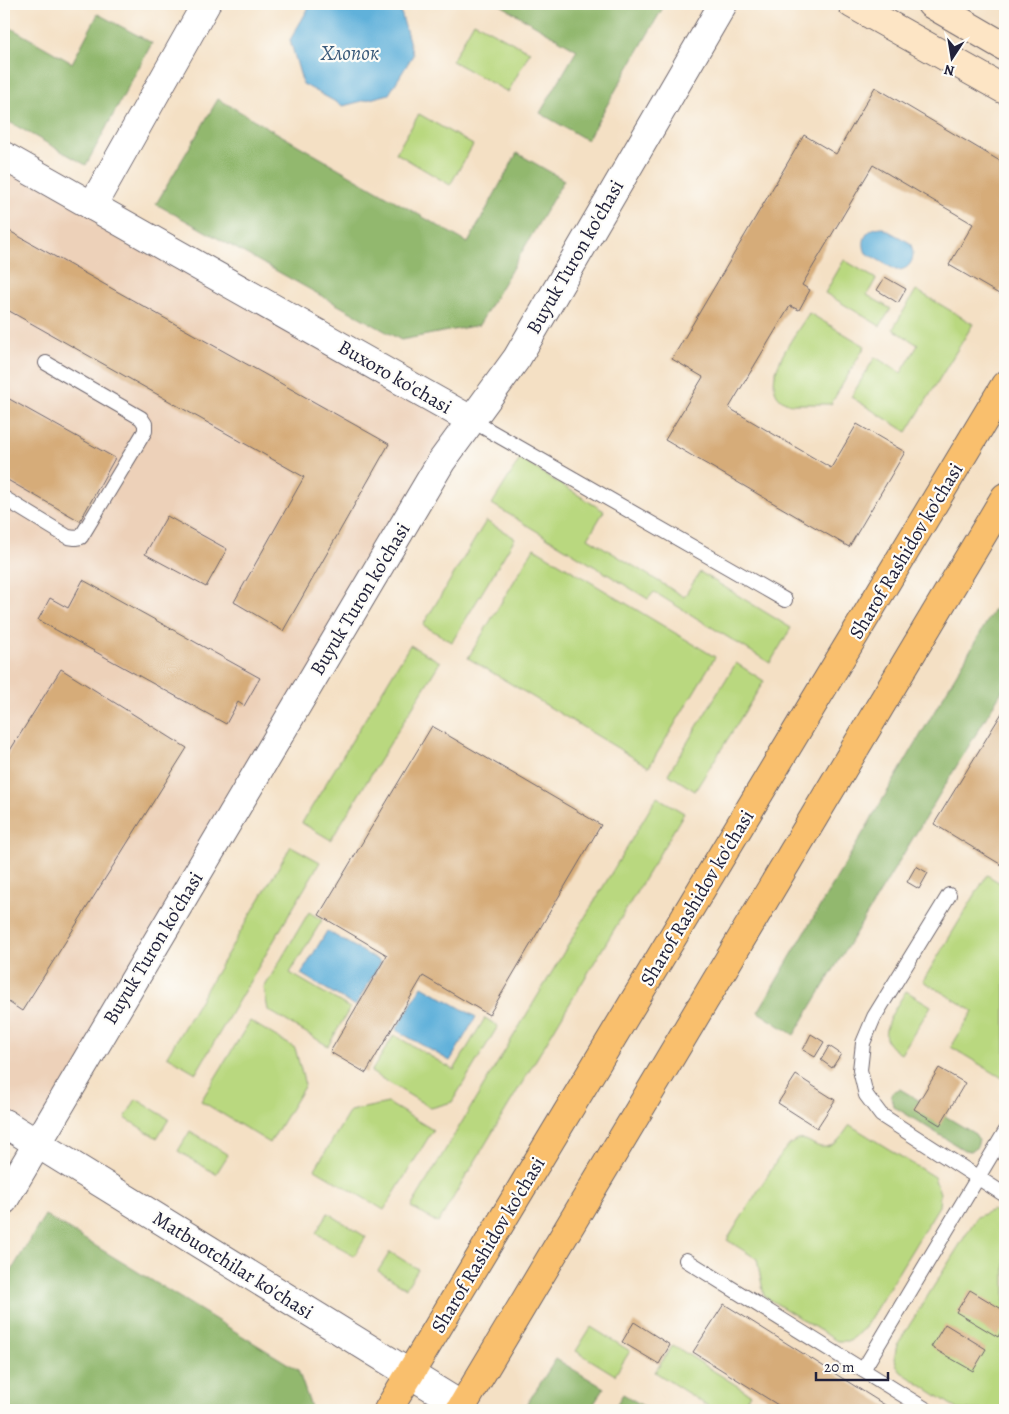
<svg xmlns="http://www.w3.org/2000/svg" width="1009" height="1414" font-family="Alegreya,serif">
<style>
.built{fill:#edd1b9}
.green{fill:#b9d87f;stroke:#6e7d5d}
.forest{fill:#92b86e;stroke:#5a6d54}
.water{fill:#60b1da;stroke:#416a8a}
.building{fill:#d6ac79}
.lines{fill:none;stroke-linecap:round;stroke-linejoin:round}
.lane-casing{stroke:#6c646b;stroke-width:16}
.street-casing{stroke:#6c646b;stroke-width:30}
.secondary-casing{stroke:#6c646b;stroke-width:30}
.primary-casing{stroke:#6c646b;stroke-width:30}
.lane{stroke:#fff;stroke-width:14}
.street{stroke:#fff;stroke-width:28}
.secondary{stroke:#fde5c5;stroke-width:28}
.primary{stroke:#f9bf6d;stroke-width:28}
.labels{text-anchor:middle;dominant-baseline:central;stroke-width:4.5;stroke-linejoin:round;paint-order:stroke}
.street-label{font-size:20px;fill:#22223b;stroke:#fdfcf7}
.water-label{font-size:21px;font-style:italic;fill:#3b5b7b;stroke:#fdfcf7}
</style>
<rect width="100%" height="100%" fill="#fdfcf7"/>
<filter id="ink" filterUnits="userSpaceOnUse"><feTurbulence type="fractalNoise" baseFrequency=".02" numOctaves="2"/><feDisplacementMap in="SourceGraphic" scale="10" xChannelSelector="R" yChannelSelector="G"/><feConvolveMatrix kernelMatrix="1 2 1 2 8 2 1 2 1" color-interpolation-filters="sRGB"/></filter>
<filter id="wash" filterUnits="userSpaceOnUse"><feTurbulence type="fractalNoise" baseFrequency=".0096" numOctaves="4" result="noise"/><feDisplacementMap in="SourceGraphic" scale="20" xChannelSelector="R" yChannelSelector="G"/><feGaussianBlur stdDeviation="1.12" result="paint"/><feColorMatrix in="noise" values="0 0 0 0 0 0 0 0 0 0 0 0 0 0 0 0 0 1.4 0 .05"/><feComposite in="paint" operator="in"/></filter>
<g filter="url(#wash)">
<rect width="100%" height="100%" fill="#f4e0c4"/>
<polygon class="built" points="4,156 471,420 37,1144 4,1123"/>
<g class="green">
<polygon points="474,22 530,52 508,92 452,61"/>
<polygon points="419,114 473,145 450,185 396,153"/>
<polygon points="844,260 876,279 867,295 891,309 880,326 825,293"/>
<polygon points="916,290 973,324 907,432 851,397 875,357 901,373 918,345 893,329"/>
<path d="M809 313 865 346 831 404H791C749 392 797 333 809 313Z"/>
<polygon points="520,459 604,511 588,538 684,597 700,572 791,628 770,663 654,592 648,599 492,504"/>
<polygon points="486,521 515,538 452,642 423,625"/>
<polygon points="534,548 715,657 649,767 468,658"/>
<polygon points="410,645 440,662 331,840 302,823"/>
<polygon points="736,663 764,681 695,791 668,774"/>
<polygon points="657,797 684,813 438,1223 411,1207"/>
<polygon points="291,846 320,862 196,1073 167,1056"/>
<polygon points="987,875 1005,886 1005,1076 1004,1079 951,1047 973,1011 923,981"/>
<polygon points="309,912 322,920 290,973 350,1008 328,1046 268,1010 264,988"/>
<path d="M906 991 931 1006 901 1054C896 1051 890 1047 887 1041 880 1028 899 1003 906 991Z"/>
<polygon points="485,1018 498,1026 452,1102 431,1108 371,1072 394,1035 454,1070"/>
<polygon points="250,1021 295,1048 305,1085 270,1143 201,1101"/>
<polygon points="136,1099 169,1119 157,1138 125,1118"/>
<polygon points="388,1103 433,1130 384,1210 315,1169 350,1111"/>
<path d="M850 1125 934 1177 940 1193 939 1206 865 1327 850 1341H837L764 1296 757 1259 727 1240 781 1154C808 1121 810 1156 832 1145 839 1142 845 1131 850 1125Z"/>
<polygon points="190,1131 228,1155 216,1174 178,1151"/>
<path d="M992 1210 1005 1218V1410H959L901 1372C894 1364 894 1356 897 1345L977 1217Z"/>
<polygon points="328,1213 366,1237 354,1256 316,1233"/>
<polygon points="390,1252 418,1269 406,1288 378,1271"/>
<polygon points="591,1327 630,1351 615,1375 576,1351"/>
<polygon points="673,1345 750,1394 740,1410 714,1410 655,1372"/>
</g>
<g class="forest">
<polygon points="499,4 665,4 587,140 540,113 577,50"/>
<polygon points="98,14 152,43 86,165 4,119 4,24 72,63"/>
<polygon points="218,99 468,243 517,153 564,180 479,325 401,340 156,204"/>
<polygon points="1005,591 1005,686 794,1035 758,1012"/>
<polygon points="900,1089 975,1134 979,1140 977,1147 971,1151 964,1150 893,1106 891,1096 894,1091"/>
<polygon points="45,1215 298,1370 312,1410 4,1410 4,1283"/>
<polygon points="556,1359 604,1388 590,1410 523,1410"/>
<polygon points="623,1394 650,1410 613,1410"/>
</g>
<g class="water">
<polygon points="311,4 391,4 400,9 413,55 389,94 343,106 303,84 290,40"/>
<path d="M881 227 910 243C917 256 911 271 896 270L866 253C860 240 867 228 881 227Z"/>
<polygon points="327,931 381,962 355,1006 301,974"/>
<polygon points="422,986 476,1017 450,1061 396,1030"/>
</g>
<g id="blocks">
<g class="building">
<polygon points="875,87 1005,164 1005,283 999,294 949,265 973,224 873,165 802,285 810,290 799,310 790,306 729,408 831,468 857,424 905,452 849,547 665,440 703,377 672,359 804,135 836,154"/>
<polygon points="4,228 389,444 283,631 234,602 304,477 4,308"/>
<polygon points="885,277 906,289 898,303 877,290"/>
<polygon points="4,396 115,458 80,521 4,478"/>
<polygon points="167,516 227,549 206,587 145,554"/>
<polygon points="83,580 260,678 244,706 238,702 226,724 38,620 50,598 68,608"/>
<polygon points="61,669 187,748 22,1011 4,999 4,760"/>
<polygon points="1005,708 1005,867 934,824"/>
<polygon points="432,726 601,825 489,1015 423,976 366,1073 330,1052 387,955 319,915"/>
<polygon points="916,866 928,873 919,889 907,882"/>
<polygon points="811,1034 824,1042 815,1057 803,1050"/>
<polygon points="829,1046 841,1054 832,1068 821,1060"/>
<polygon points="939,1068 965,1083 940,1125 914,1109"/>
<polygon points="796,1075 835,1100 817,1128 778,1103"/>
<polygon points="970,1290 1005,1311 1005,1324 998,1337 956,1312"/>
<polygon points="724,1304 893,1410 786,1410 693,1352"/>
<polygon points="634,1322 670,1345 659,1364 622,1342"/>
<polygon points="945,1324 986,1349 973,1371 931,1347"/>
</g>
</g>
</g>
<g filter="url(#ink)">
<use href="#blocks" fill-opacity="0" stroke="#6c646b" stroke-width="1"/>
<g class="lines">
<g class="lane-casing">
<g id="lane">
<polyline points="471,420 785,600"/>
<polyline points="4,498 68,537 75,538 81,537 145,431 145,424 141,418 46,363"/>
<polyline points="949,895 874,1017 863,1043 860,1070 866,1095 881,1115 1005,1195"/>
<polyline points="686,1260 927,1410"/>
<polyline points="863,1370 1005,1132"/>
</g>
</g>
<g class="street-casing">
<g id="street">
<polyline points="4,156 471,420"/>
<polyline points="92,206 206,4"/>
<polyline points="4,1123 462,1406"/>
<polyline points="4,1200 441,462 517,358 723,4"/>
</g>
</g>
<g class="secondary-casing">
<g id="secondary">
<polyline points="852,4 1005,90"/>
<polyline points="931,4 1005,47"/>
</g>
</g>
<g class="primary-casing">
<g id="primary">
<polyline points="388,1410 1005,385"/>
<polyline points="460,1410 1005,497"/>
</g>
</g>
<use href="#lane" class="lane"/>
<use href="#street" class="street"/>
<use href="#secondary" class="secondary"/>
<use href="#primary" class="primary"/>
</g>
</g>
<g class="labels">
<g class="street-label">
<text transform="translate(575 257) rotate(-60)">Buyuk Turon ko'chasi</text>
<text transform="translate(395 377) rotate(30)">Buxoro ko'chasi</text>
<text transform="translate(906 551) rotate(-59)">Sharof Rashidov ko'chasi</text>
<text transform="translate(360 599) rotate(-59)">Buyuk Turon ko'chasi</text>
<text transform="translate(697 898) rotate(-59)">Sharof Rashidov ko'chasi</text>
<text transform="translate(153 948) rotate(-59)">Buyuk Turon ko'chasi</text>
<text transform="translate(488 1245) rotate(-59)">Sharof Rashidov ko'chasi</text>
<text transform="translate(233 1265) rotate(32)">Matbuotchilar ko'chasi</text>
</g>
<g class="water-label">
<text x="350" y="53">Хлопок</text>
</g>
</g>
<rect width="1009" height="1414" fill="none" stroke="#fdfcf7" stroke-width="20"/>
<g transform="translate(952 58) rotate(192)" stroke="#fdfcf7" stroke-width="4" paint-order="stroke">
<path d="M0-4L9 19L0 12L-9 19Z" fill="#22223b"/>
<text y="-8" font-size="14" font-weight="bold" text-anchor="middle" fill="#22223b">N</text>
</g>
<path d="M816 1372v8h72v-8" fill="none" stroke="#22223b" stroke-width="2.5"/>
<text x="824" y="1372" font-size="15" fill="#22223b" stroke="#fdfcf7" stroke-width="4" paint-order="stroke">20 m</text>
</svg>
